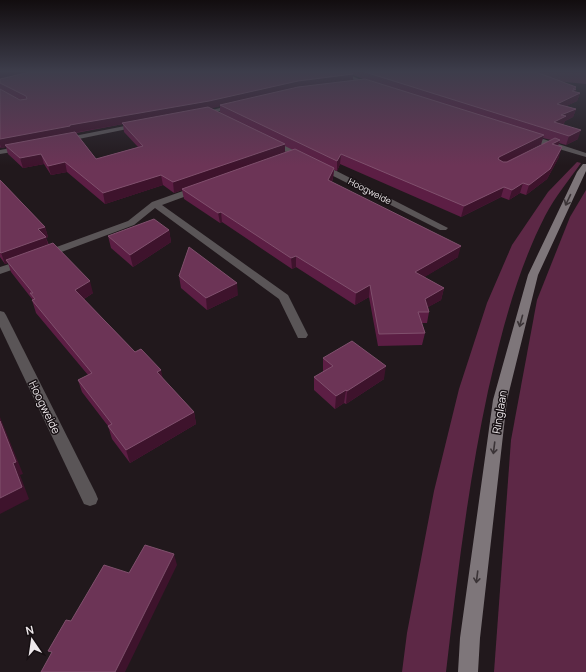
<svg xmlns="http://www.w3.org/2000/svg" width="586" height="672" font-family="Manrope,sans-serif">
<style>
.green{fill:#5d2846}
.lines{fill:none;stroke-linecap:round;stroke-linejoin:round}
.street{fill:#5a5557;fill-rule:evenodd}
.secondary{fill:#7e767a;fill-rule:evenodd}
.wall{fill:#5c1e44;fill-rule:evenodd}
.shaded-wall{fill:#3e132c}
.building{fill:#6c3456;stroke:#80506d}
.oneway{stroke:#3b3437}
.labels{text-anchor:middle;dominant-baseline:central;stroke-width:3;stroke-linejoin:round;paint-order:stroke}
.far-street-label{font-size:9px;fill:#efe9ec;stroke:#171013}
.street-label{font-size:11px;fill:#efe9ec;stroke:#171013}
</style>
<rect width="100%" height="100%" fill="#21181c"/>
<g class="green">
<polygon points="519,72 586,72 586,84 555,81"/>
<path d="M577 162 581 163C569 180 555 197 545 216 517 271 502 330 488 391 468 484 457 578 446 672H402L407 633 434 491 459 389 487 303 512 245 548 192Z"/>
<polygon points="586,190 586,672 494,672 511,440 537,300 570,217"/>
</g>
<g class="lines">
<g class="street">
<polygon points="336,72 343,72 375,86 370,87"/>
<polygon points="236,104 238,105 238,107 199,116 196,114"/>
<polygon points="140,123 143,125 142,126 64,142 60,140 64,138"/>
<polygon points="525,135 531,135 586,153 586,157 525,139"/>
<polygon points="268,139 274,139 448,228 446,230 440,230 268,143"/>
<polygon points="22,146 26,148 25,150 0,154 0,150"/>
<polygon points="197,186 200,187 201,189 200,191 162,205 288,295 308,335 306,338 298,338 279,299 155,208 134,225 48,257 44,258 39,255 40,253 128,221 152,202"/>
<polygon points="25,259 29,260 30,262 29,264 0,274 0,267"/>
<polygon points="0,311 4,312 6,315 96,494 98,499 96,504 90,506 84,504 0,327"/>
</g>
<polygon class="secondary" points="583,164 586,164 586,171 538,275 507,400 480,638 478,672 458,672 460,638 493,400 528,275 577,172"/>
</g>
<g class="wall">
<path d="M0 72H536L576 89 575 92 580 93 577 101 566 106 576 109 573 117 565 121 563 125 578 139 566 145 559 143 558 146 559 157 547 179 526 195 520 193 509 200 501 197 461 217 340 164 337 171 334 170 333 178 332 182 458 257 424 277 444 288 441 300 428 307 429 312 427 323H422L425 333 422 345 378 346 369 297 355 305 296 267 292 269 222 222 220 223 184 199 182 190 174 193 163 185 105 204 67 172 51 175 44 164 23 168 8 154 6 147 1 148 0 147ZM353 75 363 79 353 80ZM4 92 21 100H20ZM220 106V113L211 108ZM123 124 124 132 138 147 96 159 76 133ZM543 138 551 140 506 162 541 144ZM285 146 293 150 285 152Z"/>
<polygon points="0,180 45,227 48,237 46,238 49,245 93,293 84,299 135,352 163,379 194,412 196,424 130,463 112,439 108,426 82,392 78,380 88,375 36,313 32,300 33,300 32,299 11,272 8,263 5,264 0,257"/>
<polygon points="169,230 171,242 133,267 111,248 108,236"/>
<polygon points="179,276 238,295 207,310 181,288"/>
<polygon points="323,358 384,379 346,404 344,403 335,409 314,390 314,377 323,372"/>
</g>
<g class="shaded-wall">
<polygon points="0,72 38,72 0,80"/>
<polygon points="353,74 353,81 220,105 220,106 210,109 122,123 123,124 5,145 6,147 1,148 0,144 0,139 70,125 298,81"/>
<polygon points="576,87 575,90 576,89 574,96 580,93 577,101 554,112 557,104 573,89"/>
<polygon points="576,109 573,117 565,121 563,125 554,122 561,115"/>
<polygon points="581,130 578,139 566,145 569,136"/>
<polygon points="544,135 541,144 496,167 499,157"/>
<polygon points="560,140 557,149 552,144"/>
<polygon points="285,144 285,154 182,189 182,190 174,193 173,182"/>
<polygon points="562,147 559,157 547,179 526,195 529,185"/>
<polygon points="41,154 44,164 23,168 20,158"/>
<polygon points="341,154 340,164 337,171 337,161"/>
<polygon points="65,162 67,172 51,175 48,166"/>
<polygon points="334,168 333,178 328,190 328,180"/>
<polygon points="161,175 163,185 105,204 103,193"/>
<polygon points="523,183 520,193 509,200 512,190"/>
<polygon points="504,187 501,197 461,217 464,206"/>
<polygon points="221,212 222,222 220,223 218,213"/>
<polygon points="45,227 48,237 46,238 49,248 6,260 8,263 5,264 1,253 38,229"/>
<polygon points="169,230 171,242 133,267 130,255"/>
<polygon points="461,246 458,257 413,284 415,272"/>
<polygon points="296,256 296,267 292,269 291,258"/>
<polygon points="90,281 93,293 79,302 75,290"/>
<polygon points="237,283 238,295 207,310 206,298"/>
<polygon points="370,285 369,297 355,305 356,293"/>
<polygon points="444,288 441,300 423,310 425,299"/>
<polygon points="386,366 384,379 346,404 347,391"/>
<polygon points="161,370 164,383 157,372"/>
<polygon points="346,390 344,403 335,409 336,396"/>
<polygon points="194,412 196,424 130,463 126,450"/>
<polygon points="0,417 23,474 20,475 29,499 0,514"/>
<polygon points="174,554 177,565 125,672 115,672"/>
</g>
<g class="building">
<polygon points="30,72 349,72 353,74 298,81 209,101 70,125 70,126 0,139 0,89 20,100 27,99 26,96 0,83 0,79"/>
<polygon points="365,72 536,72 576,87 573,89 576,89 572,91 580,93 557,104 576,109 561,115 566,116 554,122 581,130 569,136"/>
<polygon points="365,79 544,135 499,157 498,159 503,162 507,162 555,138 560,140 552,144 562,147 550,169 529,185 523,183 512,190 504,187 464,206 341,154 337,161 220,105 298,87"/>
<polygon points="208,107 285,144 173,182 161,175 103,193 65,162 48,166 41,154 20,158 5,145 75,132 96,159 143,146 122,123"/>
<polygon points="295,149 334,168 328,180 461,246 415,272 444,288 425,299 429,312 418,312 425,333 379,334 370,285 356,293 296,256 291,258 221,212 218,213 182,189"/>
<polygon points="0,180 45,227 38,229 46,237 1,253 0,252"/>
<polygon points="154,219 169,230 130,255 108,236"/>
<polygon points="53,243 90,281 75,290 135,352 141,349 161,370 157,372 194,412 126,450 108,426 112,424 78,380 92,373 32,300 35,299 30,293 33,293 6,260"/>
<polygon points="189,247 237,283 206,298 179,276"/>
<polygon points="352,341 386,366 347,391 346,390 336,396 314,377 333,366 323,358"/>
<polygon points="0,421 16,462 13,463 22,487 0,498"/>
<polygon points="145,545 174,554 115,672 41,672 52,652 48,651 66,620 71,621 104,565 129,573"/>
</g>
<defs><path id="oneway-shaft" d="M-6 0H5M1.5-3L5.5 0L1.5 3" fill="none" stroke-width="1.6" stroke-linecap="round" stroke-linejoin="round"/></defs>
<g class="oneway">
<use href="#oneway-shaft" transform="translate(568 200) rotate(115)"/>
<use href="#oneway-shaft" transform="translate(521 321) rotate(105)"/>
<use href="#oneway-shaft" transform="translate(494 448) rotate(97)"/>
<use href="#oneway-shaft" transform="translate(477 577) rotate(97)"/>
</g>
<linearGradient id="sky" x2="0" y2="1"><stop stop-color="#120d0f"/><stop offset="0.43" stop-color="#3d3d4b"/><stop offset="1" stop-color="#3d3d4b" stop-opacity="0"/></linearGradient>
<rect width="586" height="166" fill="url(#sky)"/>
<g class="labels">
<g class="far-street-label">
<text transform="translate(370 191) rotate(27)">Hoogweide</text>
</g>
<g class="street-label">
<text transform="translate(45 407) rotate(64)">Hoogweide</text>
<text transform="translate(499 412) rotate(-81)">Ringlaan</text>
</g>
</g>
<g transform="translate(32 640) rotate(347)" stroke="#171013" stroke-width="3" paint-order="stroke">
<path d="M0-3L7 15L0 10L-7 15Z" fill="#efe9ec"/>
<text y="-6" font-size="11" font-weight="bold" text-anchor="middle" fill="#efe9ec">N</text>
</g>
</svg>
